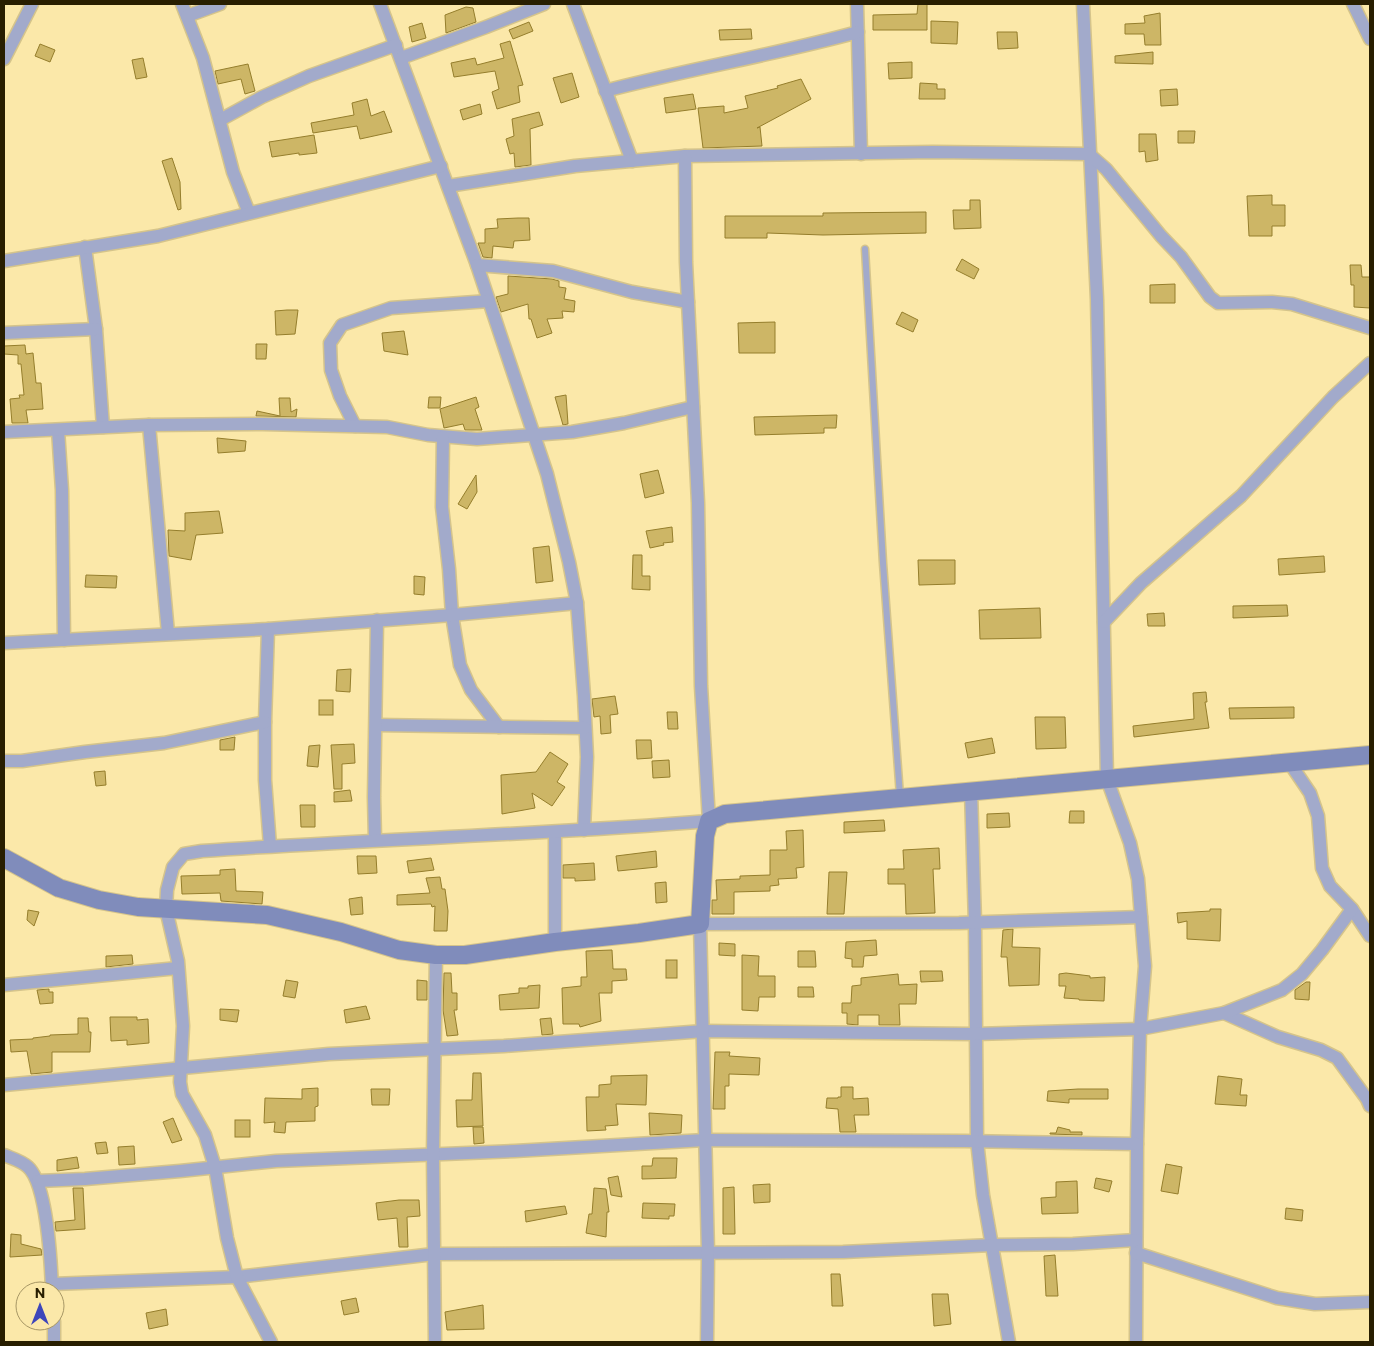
<svg xmlns="http://www.w3.org/2000/svg" width="1374" height="1346" font-family="Commissioner,sans-serif">
<style>
.building{fill:#cdb666;stroke:#957e2c}
.lines{fill:none;stroke-linecap:round;stroke-linejoin:round}
.lane-casing{stroke:#d5c48b;stroke-width:9}
.street-casing{stroke:#d5c48b;stroke-width:15}
.secondary-casing{stroke:#d5c48b;stroke-width:20}
.lane{stroke:#a2aacb;stroke-width:6}
.street{stroke:#a2aacb;stroke-width:12}
.secondary{stroke:#808cbb;stroke-width:18}
</style>
<rect width="100%" height="100%" fill="#fbe8a9"/>
<g class="building">
<polygon points="918,4 927,4 927,30 873,30 873,15 917,14"/>
<polygon points="466,7 473,8 476,22 446,33 445,15"/>
<polygon points="1160,13 1161,45 1145,45 1144,34 1125,34 1125,24 1145,23 1144,16"/>
<polygon points="931,21 958,22 957,44 931,43"/>
<polygon points="529,22 533,31 513,39 509,30"/>
<polygon points="422,23 426,38 412,42 409,27"/>
<polygon points="751,29 752,39 720,40 719,30"/>
<polygon points="997,32 1017,32 1018,48 998,49"/>
<polygon points="510,41 523,85 518,86 520,102 497,109 492,92 499,89 495,71 454,77 451,63 475,58 477,65 504,58 500,44"/>
<polygon points="40,44 55,50 50,62 35,56"/>
<polygon points="1153,52 1153,64 1115,63 1115,56"/>
<polygon points="143,58 147,77 136,79 132,60"/>
<polygon points="912,62 912,78 889,79 888,63"/>
<polygon points="248,64 255,91 245,94 241,79 218,84 215,71"/>
<polygon points="572,73 579,97 561,103 553,78"/>
<polygon points="801,79 811,99 757,128 760,127 762,146 703,148 698,108 724,106 724,113 748,108 745,96 778,88 777,86"/>
<polygon points="920,83 937,84 937,89 945,89 945,99 919,99"/>
<polygon points="1177,89 1178,105 1161,106 1160,90"/>
<polygon points="693,94 696,109 666,113 664,98"/>
<polygon points="367,99 371,116 384,111 392,132 360,139 357,126 313,133 311,123 354,115 352,103"/>
<polygon points="480,104 482,114 463,120 460,110"/>
<polygon points="539,112 543,125 530,129 531,165 515,167 514,153 510,154 506,139 514,136 512,119"/>
<polygon points="1178,131 1195,131 1194,143 1178,143"/>
<polygon points="1139,134 1156,134 1158,160 1146,162 1145,151 1139,152"/>
<polygon points="314,135 317,153 299,155 299,153 272,157 269,142"/>
<polygon points="172,158 180,182 181,209 178,210 162,161"/>
<polygon points="1272,195 1272,205 1285,205 1285,226 1272,226 1272,236 1249,236 1247,196"/>
<polygon points="970,200 980,200 981,228 954,229 953,210 970,210"/>
<polygon points="926,212 926,233 823,235 767,233 767,238 725,238 725,216 823,216 823,213"/>
<polygon points="518,218 529,218 530,240 514,241 513,248 493,246 492,258 483,257 478,243 485,243 485,229 498,228 497,219"/>
<polygon points="962,259 979,269 974,279 956,270"/>
<polygon points="1350,265 1361,265 1362,277 1370,277 1370,308 1354,307 1354,285 1351,285"/>
<polygon points="508,276 552,279 559,281 559,287 566,288 564,299 575,301 574,312 562,311 563,318 547,319 552,333 537,338 531,319 529,319 528,304 501,312 496,297 508,294"/>
<polygon points="1175,284 1175,303 1150,303 1150,285"/>
<polygon points="287,310 298,310 295,334 276,335 275,311"/>
<polygon points="902,312 918,320 913,332 896,324"/>
<polygon points="775,322 775,353 739,353 738,323"/>
<polygon points="404,331 408,355 384,351 382,333"/>
<polygon points="256,344 267,344 266,359 256,359"/>
<polygon points="25,345 26,354 33,353 36,383 41,383 43,409 26,410 28,423 12,423 10,399 20,398 19,395 24,395 21,364 18,364 18,355 4,354 4,346"/>
<polygon points="566,395 568,424 563,425 555,397"/>
<polygon points="429,397 441,397 440,408 428,408"/>
<polygon points="476,397 479,407 475,409 482,430 465,430 463,424 444,428 440,409"/>
<polygon points="279,398 290,398 291,412 297,409 296,417 256,416 257,411 280,416"/>
<polygon points="837,415 836,428 824,428 824,433 755,435 754,417"/>
<polygon points="217,438 246,441 245,451 218,453"/>
<polygon points="658,470 664,493 645,498 640,474"/>
<polygon points="476,475 477,492 467,509 458,504"/>
<polygon points="219,511 223,533 196,535 191,560 169,556 168,530 185,531 185,513"/>
<polygon points="672,527 673,542 663,543 664,545 650,548 646,531"/>
<polygon points="549,546 553,581 536,583 533,548"/>
<polygon points="633,555 642,555 642,576 650,576 650,590 632,589"/>
<polygon points="1324,556 1325,572 1279,575 1278,559"/>
<polygon points="918,560 955,560 955,584 919,585"/>
<polygon points="86,575 117,576 116,588 85,587"/>
<polygon points="414,576 425,577 424,595 414,594"/>
<polygon points="1287,605 1288,616 1233,618 1233,606"/>
<polygon points="1040,608 1041,638 980,639 979,610"/>
<polygon points="1164,613 1165,626 1148,626 1147,614"/>
<polygon points="351,669 350,692 336,691 337,670"/>
<polygon points="1206,692 1207,702 1205,702 1209,728 1134,737 1133,726 1194,719 1193,693"/>
<polygon points="615,696 618,714 610,715 611,733 601,734 600,716 594,717 592,699"/>
<rect x="319" y="700" width="14" height="15"/>
<polygon points="1294,707 1294,718 1230,719 1229,708"/>
<polygon points="667,712 677,712 678,729 668,729"/>
<polygon points="1035,717 1065,717 1066,748 1036,749"/>
<polygon points="235,737 234,750 220,750 220,740"/>
<polygon points="992,738 995,753 968,758 965,743"/>
<polygon points="636,740 651,740 652,758 637,759"/>
<polygon points="354,744 355,763 342,764 342,789 334,789 331,745"/>
<polygon points="320,745 318,767 307,766 309,746"/>
<polygon points="550,752 568,764 557,782 565,787 552,806 532,793 535,808 502,814 501,775 536,772"/>
<polygon points="669,760 670,777 653,778 652,761"/>
<polygon points="105,771 106,785 96,786 94,772"/>
<polygon points="350,790 352,801 334,802 334,792"/>
<polygon points="300,805 315,805 315,827 301,827"/>
<polygon points="1070,811 1084,811 1084,823 1069,823"/>
<polygon points="1009,813 1010,827 987,828 987,814"/>
<polygon points="884,820 885,831 844,833 844,822"/>
<polygon points="803,830 804,867 796,868 797,878 778,879 779,885 770,886 770,891 734,892 734,914 712,914 712,900 717,900 716,880 740,879 740,876 770,875 770,850 787,850 786,831"/>
<polygon points="939,848 940,869 933,869 935,913 906,914 905,884 888,884 888,869 904,869 903,850"/>
<polygon points="656,851 657,867 618,871 616,856"/>
<polygon points="357,856 376,856 377,873 358,874"/>
<polygon points="431,858 434,870 409,873 407,861"/>
<polygon points="594,863 595,880 575,881 575,878 563,878 563,865"/>
<polygon points="235,869 236,891 263,892 262,904 221,901 220,893 182,894 181,876 220,875 220,870"/>
<polygon points="829,872 847,872 844,914 827,914"/>
<polygon points="440,877 442,889 445,889 448,911 447,931 434,931 435,906 432,907 431,904 397,905 397,895 430,893 426,878"/>
<polygon points="666,882 667,902 656,903 655,883"/>
<polygon points="362,897 363,914 351,915 349,899"/>
<polygon points="1210,909 1221,909 1220,941 1187,939 1187,921 1178,923 1177,913 1210,911"/>
<polygon points="28,910 39,912 34,926 27,920"/>
<polygon points="1013,929 1012,947 1040,948 1039,985 1009,986 1007,957 1001,957 1003,930"/>
<polygon points="876,940 877,955 864,956 863,967 852,967 852,959 845,958 846,942"/>
<polygon points="719,943 735,944 735,956 719,955"/>
<polygon points="612,950 613,969 626,969 627,980 612,981 612,993 599,993 601,1021 580,1027 579,1024 563,1024 562,988 581,986 581,977 587,977 586,951"/>
<polygon points="798,951 815,951 816,967 798,967"/>
<polygon points="132,955 133,964 106,967 106,956"/>
<polygon points="742,955 759,956 758,976 775,976 775,997 759,997 758,1011 742,1010"/>
<rect x="666" y="960" width="11" height="18"/>
<polygon points="920,971 942,971 943,981 921,982"/>
<polygon points="444,973 451,973 452,993 457,993 457,1010 454,1010 458,1035 447,1036 443,1010"/>
<polygon points="1066,973 1090,976 1090,978 1105,977 1104,1001 1079,1000 1079,999 1064,998 1066,986 1059,986 1059,974"/>
<polygon points="898,974 899,985 917,984 916,1004 899,1004 900,1025 879,1025 879,1015 858,1015 858,1025 847,1024 847,1013 842,1013 842,1003 851,1003 852,986 861,985 861,978"/>
<polygon points="286,980 298,982 295,998 283,996"/>
<polygon points="417,980 427,981 427,1000 417,1000"/>
<polygon points="1306,982 1310,982 1309,1000 1295,999 1295,990"/>
<polygon points="540,985 539,1008 500,1010 499,995 519,993 519,988 528,988 528,986"/>
<polygon points="798,987 813,987 814,997 798,997"/>
<polygon points="49,989 49,992 53,992 53,1003 40,1004 37,990"/>
<polygon points="366,1006 370,1019 346,1023 344,1010"/>
<polygon points="220,1009 239,1010 237,1022 220,1020"/>
<polygon points="110,1017 137,1017 137,1020 148,1019 149,1043 127,1045 127,1040 111,1041"/>
<polygon points="78,1018 88,1018 89,1032 91,1032 90,1052 52,1052 52,1072 31,1074 27,1051 11,1052 10,1040 33,1039 33,1038 50,1036 50,1035 78,1034"/>
<polygon points="551,1018 553,1034 542,1035 540,1019"/>
<polygon points="715,1052 730,1052 729,1056 760,1058 759,1075 729,1074 729,1086 725,1086 725,1109 713,1109"/>
<polygon points="473,1073 481,1073 483,1126 457,1127 456,1100 472,1100"/>
<polygon points="647,1075 646,1105 616,1104 618,1125 605,1126 606,1130 587,1131 586,1097 599,1097 599,1085 611,1084 611,1076"/>
<polygon points="1218,1076 1242,1079 1240,1095 1247,1095 1246,1106 1215,1104"/>
<polygon points="841,1087 853,1087 853,1099 868,1098 869,1115 854,1115 856,1132 840,1132 838,1109 826,1108 827,1098 838,1098 838,1097 841,1097"/>
<polygon points="318,1088 318,1106 315,1107 315,1121 286,1122 285,1133 274,1132 275,1122 264,1123 265,1098 302,1099 302,1089"/>
<polygon points="371,1089 390,1089 389,1105 372,1105"/>
<polygon points="1078,1089 1108,1089 1108,1099 1069,1099 1069,1103 1047,1101 1048,1091"/>
<polygon points="649,1113 682,1115 681,1133 650,1135"/>
<polygon points="173,1118 182,1140 172,1143 163,1122"/>
<rect x="235" y="1120" width="15" height="17"/>
<polygon points="473,1127 483,1127 484,1143 474,1144"/>
<polygon points="1058,1127 1070,1130 1070,1132 1082,1132 1082,1135 1050,1134 1050,1133 1056,1133"/>
<polygon points="106,1142 108,1153 97,1154 95,1143"/>
<polygon points="134,1146 135,1164 119,1165 118,1147"/>
<polygon points="77,1157 79,1168 57,1171 57,1160"/>
<polygon points="653,1158 677,1158 676,1178 642,1179 642,1166 652,1166"/>
<polygon points="1166,1164 1182,1167 1178,1194 1161,1191"/>
<polygon points="618,1176 622,1197 611,1195 608,1178"/>
<polygon points="1096,1178 1112,1181 1109,1192 1094,1188"/>
<polygon points="1077,1181 1078,1213 1042,1214 1041,1198 1056,1197 1056,1182"/>
<polygon points="770,1184 770,1202 754,1203 753,1185"/>
<polygon points="734,1187 735,1234 723,1234 723,1188"/>
<polygon points="73,1188 83,1188 85,1229 56,1231 55,1222 75,1220"/>
<polygon points="594,1188 606,1189 609,1212 607,1212 606,1237 586,1233 589,1214 592,1214"/>
<polygon points="399,1200 419,1200 420,1216 407,1217 408,1247 399,1247 397,1218 378,1220 376,1203"/>
<polygon points="643,1203 675,1204 674,1216 669,1216 669,1219 642,1218"/>
<polygon points="565,1206 567,1214 526,1222 525,1211"/>
<polygon points="1286,1208 1303,1210 1302,1221 1285,1219"/>
<polygon points="11,1234 21,1235 21,1244 41,1249 42,1255 10,1257"/>
<polygon points="1055,1255 1058,1296 1046,1296 1044,1256"/>
<polygon points="831,1274 840,1274 843,1306 832,1306"/>
<polygon points="932,1294 948,1294 951,1324 934,1326"/>
<polygon points="356,1298 359,1312 344,1315 341,1301"/>
<polygon points="483,1305 484,1329 447,1330 445,1312"/>
<polygon points="166,1309 168,1325 149,1329 146,1313"/>
</g>
<g class="lines">
<g class="lane-casing">
<polyline id="lane" points="865,249 883,563 900,796"/>
</g>
<g class="street-casing">
<g id="street">
<polyline points="182,4 203,58 233,172 249,213"/>
<polyline points="380,4 477,265 547,474 569,562 577,603 584,696 587,757 584,830"/>
<polyline points="573,4 632,161"/>
<polyline points="857,4 861,154"/>
<polyline points="1083,4 1097,299 1107,779 1130,843 1138,879 1145,966 1140,1029 1137,1144 1136,1342"/>
<polyline points="1353,4 1370,39"/>
<polyline points="187,16 220,4"/>
<polyline points="401,58 486,27 544,4"/>
<polyline points="4,59 32,4"/>
<path d="M605 91C689 69 774 55 858 32"/>
<polyline points="220,120 262,97 309,76 396,45"/>
<polyline points="448,186 575,166 685,156 933,152 1089,154 1106,169 1161,236 1181,257 1210,297 1218,303 1272,302 1292,304 1370,328"/>
<polyline points="85,247 96,329 103,427"/>
<polyline points="4,261 158,236 441,166"/>
<polyline points="477,265 553,271 632,292 688,302"/>
<polyline points="4,333 96,329"/>
<polyline points="149,425 168,633"/>
<polyline points="355,426 340,396 331,370 330,343 342,325 391,308 489,301"/>
<polyline points="58,430 62,490 64,640"/>
<polyline points="4,432 149,425 263,424 387,427 428,435 477,439 572,432 624,423 693,407"/>
<polyline points="443,437 442,507 449,569 452,615 460,665 471,690 499,727"/>
<polyline points="1104,622 1141,583 1241,496 1333,397 1370,363"/>
<polyline points="268,629 265,722 265,780 270,846"/>
<polyline points="4,643 268,629 452,615 577,603"/>
<polyline points="376,725 585,728"/>
<polyline points="4,761 22,761 85,752 164,743 265,722"/>
<polyline points="1289,762 1310,793 1318,816 1322,868 1330,886 1352,909 1370,936"/>
<polyline points="971,791 975,923 977,1141 983,1195 1009,1342"/>
<polyline points="375,840 374,797 377,620"/>
<polyline points="555,942 555,832"/>
<polyline points="4,985 178,968"/>
<polyline points="1224,1013 1278,1037 1321,1050 1337,1058 1367,1099 1370,1106"/>
<polyline points="4,1085 329,1054 504,1046 704,1031 975,1034 1140,1029 1224,1013 1282,990 1302,974 1322,950 1352,909"/>
<path d="M4 1155C11 1158 22 1161 28 1167 47 1184 51 1263 52 1290"/>
<polyline points="38,1181 85,1179 180,1171 276,1161 515,1151 705,1140 965,1141 1137,1144"/>
<polyline points="1136,1253 1277,1298 1315,1304 1370,1302"/>
<polyline points="52,1284 237,1277 434,1254 843,1252 992,1245 1073,1244 1136,1240"/>
<polyline points="54,1321 54,1342"/>
<path d="M271 1342 237 1277 227 1238 215 1167 205 1135 182 1094 180 1082 183 1026 178 961 166 909 167 890 173 867 184 854 202 851C371 839 540 835 709 821L701 686 698 503 686 262 685 156"/>
<polyline points="435,1342 433,1154 436,955"/>
<polyline points="707,1342 708,1253 700,924 959,923 1141,917"/>
</g>
</g>
<g class="secondary-casing">
<polyline id="secondary" points="4,858 59,888 99,900 138,907 267,915 341,932 399,950 436,955 465,955 555,942 639,933 700,924 705,836 709,821 725,814 1370,755"/>
</g>
<use href="#lane" class="lane"/>
<use href="#street" class="street"/>
<use href="#secondary" class="secondary"/>
</g>
<rect width="1374" height="1346" fill="none" stroke="#281e00" stroke-width="10"/>
<g transform="translate(40 1306)"><circle r="24" fill="#fbe8a9" stroke="#a79765"/>
<path d="M0-4L9 19L0 12L-9 19Z" fill="#3e46ba"/>
<text y="-8" font-size="14" font-weight="bold" text-anchor="middle" fill="#281e00">N</text>
</g>
</svg>
